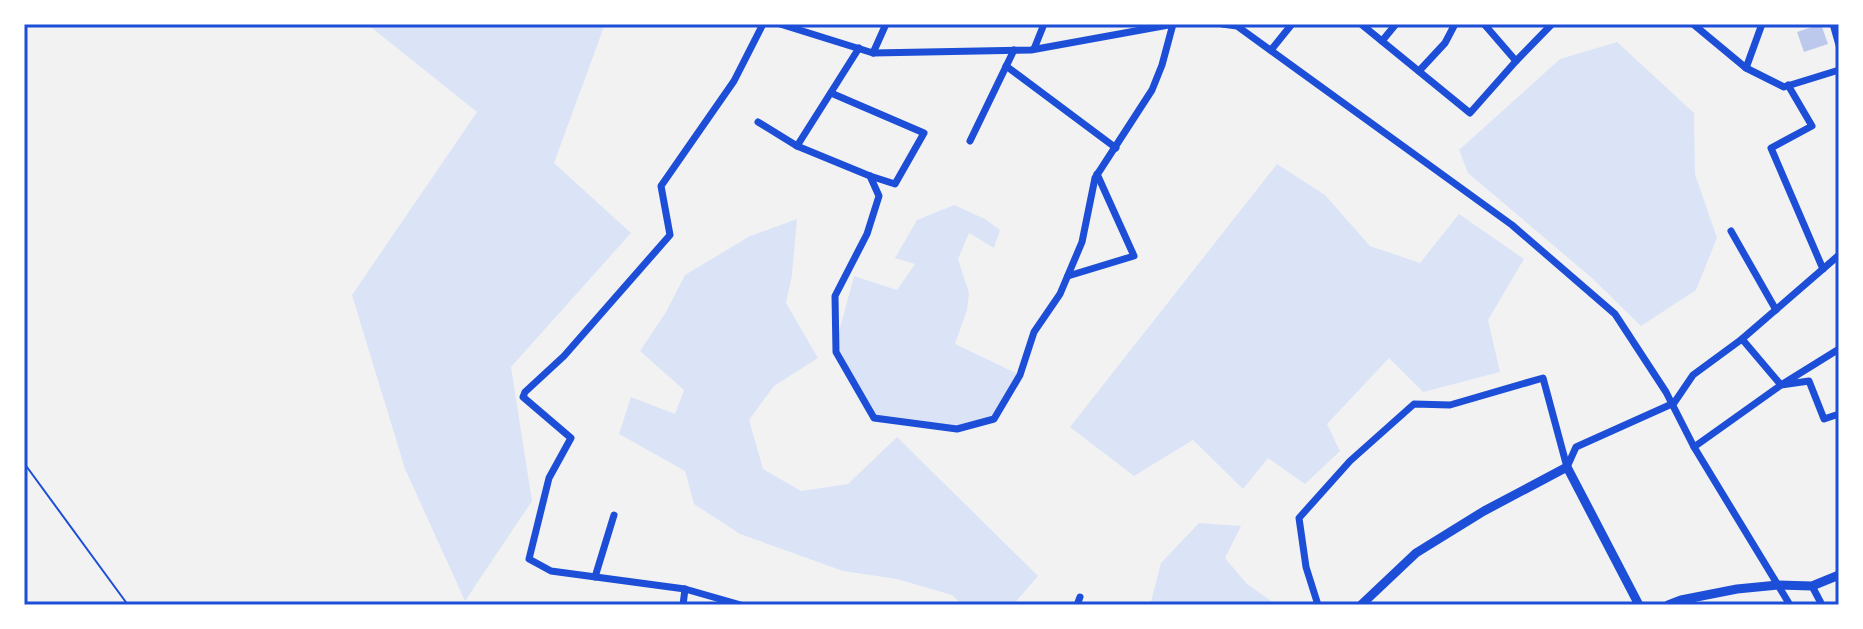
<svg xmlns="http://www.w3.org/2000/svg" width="1863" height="629" font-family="'Fira Sans',sans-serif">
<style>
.green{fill:#dbe4f7}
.building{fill:#bdc9ec}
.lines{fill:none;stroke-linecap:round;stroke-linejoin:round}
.path{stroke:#1d4ed8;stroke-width:2}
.minor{stroke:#1d4ed8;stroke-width:7}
.tertiary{stroke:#1d4ed8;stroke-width:9}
.neatline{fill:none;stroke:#1d4ed8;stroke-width:3}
</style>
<rect width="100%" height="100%" fill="#f2f2f2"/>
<g class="green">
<polygon points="367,24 605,24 554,163 631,233 511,367 532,501 465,601 405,469 352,295 477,112"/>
<polygon points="1617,42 1694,113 1695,174 1717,238 1696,290 1641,326 1592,278 1468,173 1459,150 1560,59"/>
<polygon points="1277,164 1325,195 1370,246 1420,263 1459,214 1524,259 1488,320 1500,372 1423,392 1389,358 1327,424 1340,451 1305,484 1268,458 1243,489 1193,440 1134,476 1070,427"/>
<polygon points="954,205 985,219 1000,230 994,248 969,233 958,259 969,293 967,310 955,344 1020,375 994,419 957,429 874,418 836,343 854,276 897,290 915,264 895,258 917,220"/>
<polygon points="797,219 792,275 786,303 818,358 774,386 749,420 763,469 801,491 848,484 897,437 1038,576 1013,605 962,605 952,595 897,579 843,571 740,534 694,504 685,471 619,434 631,397 675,414 684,390 640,351 666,312 685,275 750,236"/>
<polygon points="1199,523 1241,526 1225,558 1247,584 1277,605 1150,605 1161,563"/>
</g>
<polygon class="building" points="1821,24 1828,44 1804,52 1797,32"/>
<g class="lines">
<polyline class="path" points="24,463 128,605"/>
<g class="minor">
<polyline points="780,24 873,53 1031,50 1174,24"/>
<polyline points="1222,24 1237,26 1512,225 1615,314 1666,392 1694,447 1790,605"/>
<polyline points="1361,24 1470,113 1516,61 1552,24"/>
<polyline points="1484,24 1516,61"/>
<polyline points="1693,24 1746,68 1784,87 1839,70"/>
<polyline points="1833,24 1839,45"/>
<polyline points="1382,41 1396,24"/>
<polyline points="1034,49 1044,24"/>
<polyline points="1271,50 1292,24"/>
<polyline points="873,53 886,24"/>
<polyline points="1006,66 1116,148"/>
<polyline points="1746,68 1762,24"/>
<polyline points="1419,71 1445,43 1455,24"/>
<polyline points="1788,85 1812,126 1771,148 1823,269"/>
<polyline points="758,122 797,146 859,48"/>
<polyline points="970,141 1014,50"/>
<polyline points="797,146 870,176 895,184 924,133 831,93"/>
<polyline points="870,176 879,196 867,234 835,296 836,352 874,418 957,429 994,419 1020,375 1034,332 1060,294 1082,242 1095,178 1152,90 1162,65 1173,24"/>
<polyline points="1731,231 1776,310"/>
<polyline points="1068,276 1134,256 1097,174"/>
<polyline points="1742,339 1781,385 1809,381 1824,419 1839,414"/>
<polyline points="1694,447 1781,385 1839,349"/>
<polyline points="595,577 614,515"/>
<polyline points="1812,586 1822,605"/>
<polyline points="683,605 685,589"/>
<polyline points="741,605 685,589 551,571 529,559 549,478 571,438 523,397 525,392 564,356 670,235 661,186 734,81 763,24"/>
<polyline points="1077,605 1080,597"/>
<polyline points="1318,605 1306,567 1299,518 1350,461 1414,404 1450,405 1543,378 1567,467 1576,447 1674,403 1693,375 1742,339 1839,255"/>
</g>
<g class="tertiary">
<polyline points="1361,605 1416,553 1484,511 1567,467 1639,605"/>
<polyline points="1668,605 1681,600 1737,589 1778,585 1812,586 1839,575"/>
</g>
</g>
<rect width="1863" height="629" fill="none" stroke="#ffffff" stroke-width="52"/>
<rect x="26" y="26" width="1811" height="577" class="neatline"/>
</svg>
